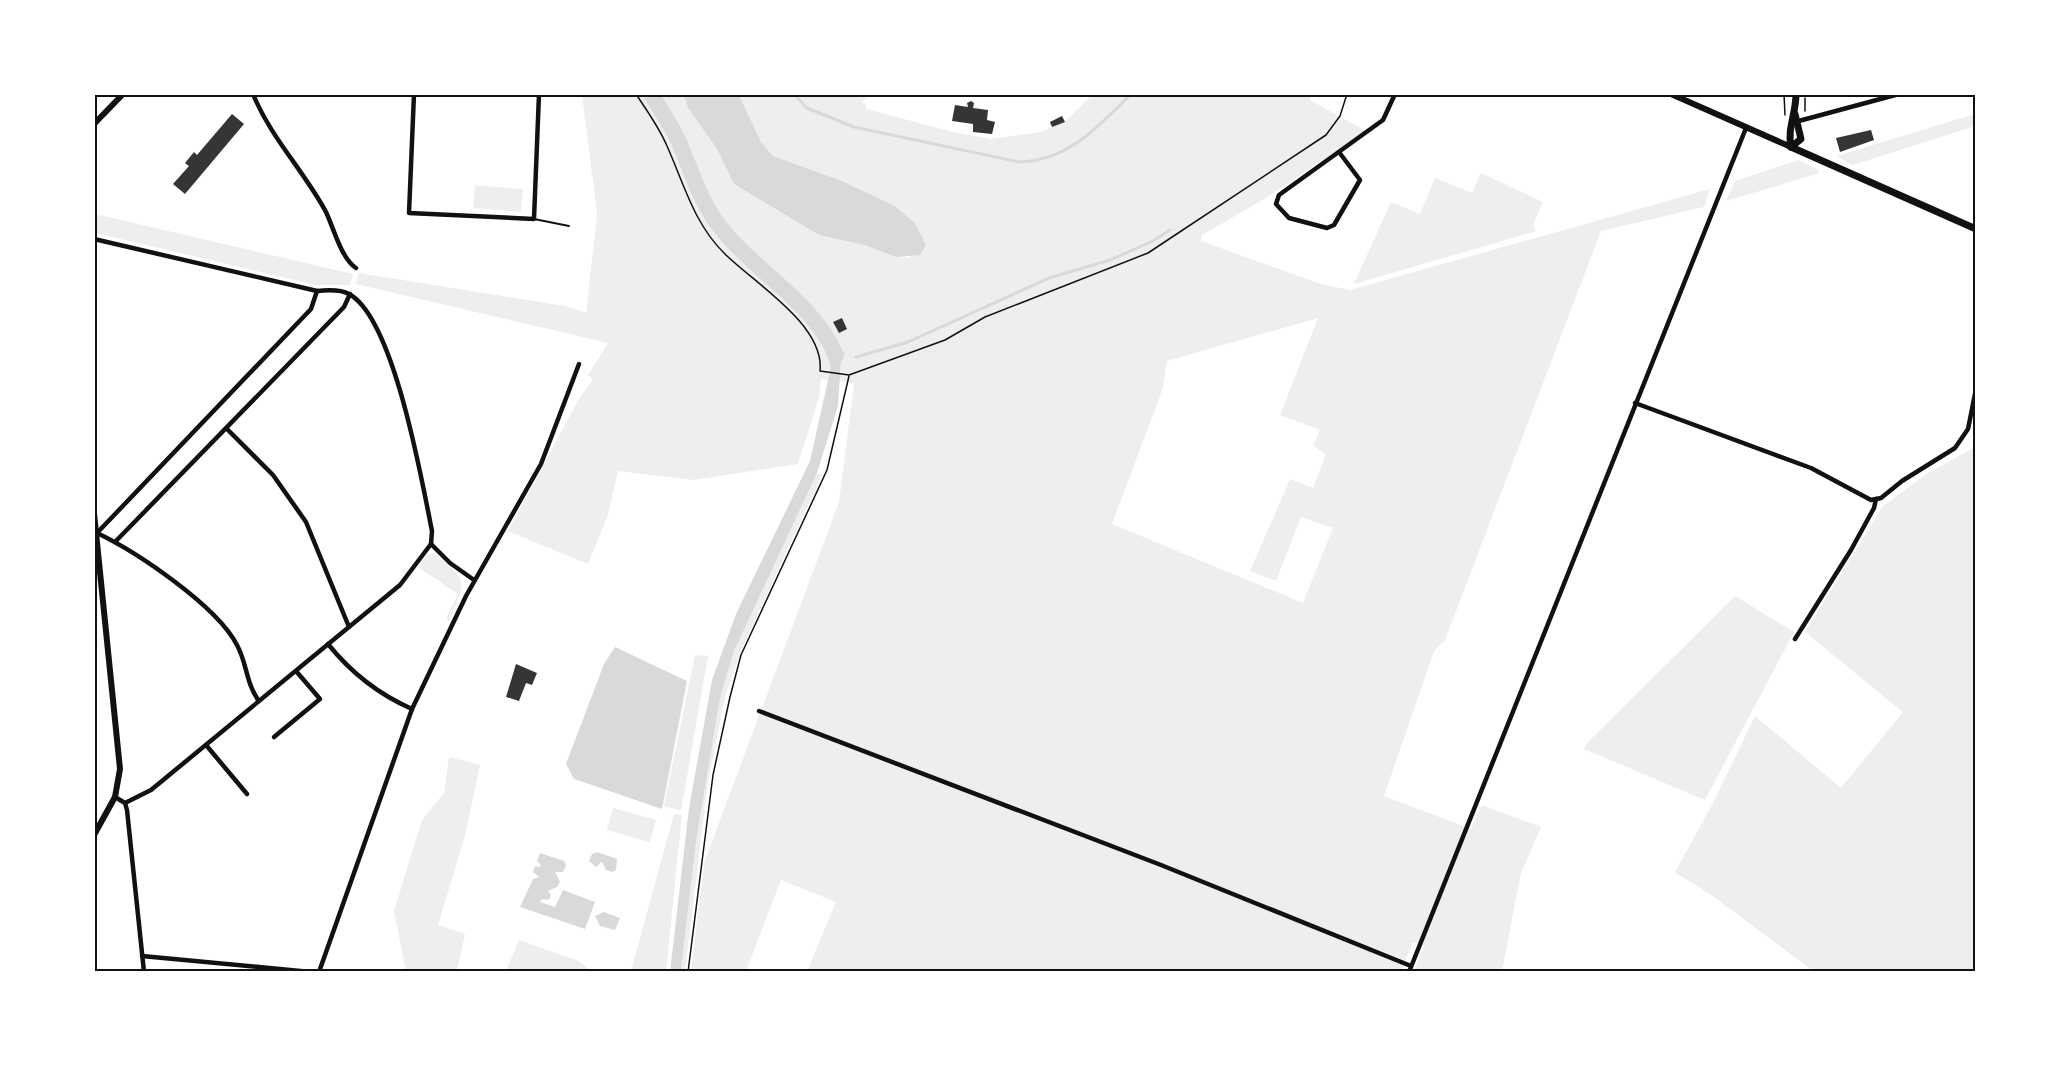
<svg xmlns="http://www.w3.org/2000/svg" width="2070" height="1066" font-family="Helvetica,sans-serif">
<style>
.green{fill:#eee;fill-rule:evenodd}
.water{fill:#d9d9d9}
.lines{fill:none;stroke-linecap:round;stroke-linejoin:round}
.stream{stroke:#d9d9d9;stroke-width:3}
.river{stroke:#d9d9d9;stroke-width:16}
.building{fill:#353535}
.path{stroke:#111;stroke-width:1.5}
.service{stroke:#111;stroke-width:2}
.minor{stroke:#111;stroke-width:4.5}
.tertiary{stroke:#111;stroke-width:6}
.secondary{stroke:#111;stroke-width:7}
.neatline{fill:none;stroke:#111;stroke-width:2}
</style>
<rect width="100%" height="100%" fill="#fff"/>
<g class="green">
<path d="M582 95H684L688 108 717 149 734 184 819 235 864 245 896 257 910 258 915 223 895 206 842 181 773 156 761 142 739 95H868L862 103 866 104V109L953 132 991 139 1041 132 1065 122 1092 95H1311L1310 100 1366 131 1266 198 1202 235 1201 241 1321 284 1350 290 1710 189 1704 207 1601 231 1445 640 1434 651 1384 796 1471 829 1482 805 1541 827 1521 873 1502 971H1414L1424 946 1413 942 1401 972 807 971 836 902 781 880 746 971H691L704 863 839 502 854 383 821 379 819 397 798 464 693 480 618 471 608 515 588 564 508 531 579 399 593 379 588 375 608 343 356 284 359 273 565 306 586 313 597 213ZM1318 318 1280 415 1320 430 1313 446 1326 454 1313 488 1290 479 1250 571 1276 581 1301 517 1333 528 1303 603 1112 524 1163 388 1167 361Z"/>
<polygon points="1975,114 1975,126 1853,165 1836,156"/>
<polygon points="1798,160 1819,170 1817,174 1726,201 1735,181"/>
<polygon points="1481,173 1543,202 1533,225 1536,231 1354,284 1391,202 1420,214 1435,178 1472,193"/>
<polygon points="475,185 523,189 521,212 473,208"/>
<polygon points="95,214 353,274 350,285 316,285 95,233"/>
<polygon points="1975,447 1975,971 1813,971 1710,894 1675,872 1712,805 1755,716 1841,788 1903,712 1805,632 1883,506 1928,473"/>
<polygon points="817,473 822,475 743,646 725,697 707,789 685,971 681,972 696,842 720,698 734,651"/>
<path d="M434 553C469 582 467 579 449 621L446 619 458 594 418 567 427 555Z"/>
<polygon points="1735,596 1794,632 1705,800 1584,749 1588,742"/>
<polygon points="695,655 708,656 681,811 664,806"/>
<polygon points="449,757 480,765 465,836 438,925 465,934 457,971 406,971 394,911 422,820 444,793"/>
<polygon points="613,808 656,820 650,842 607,830"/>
<polygon points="674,814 682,815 666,971 631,971"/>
<polygon points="519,940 579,961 590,971 506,971"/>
</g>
<g class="water">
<polygon points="684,95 739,95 761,142 773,156 842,181 895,206 915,223 926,245 920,255 896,257 864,245 819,235 734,184 717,149 688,108"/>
<polygon points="827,332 841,358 838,406 817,473 734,651 720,698 696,842 681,971 670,972 689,808 712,680 736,614 810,461 831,367 822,342"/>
<polygon points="615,647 687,681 662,809 574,779 566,764 604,664"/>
<polygon points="597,852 617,859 616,870 612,872 606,870 602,862 596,867 589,861 592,854"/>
<polygon points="540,853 564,861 566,865 563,872 555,872 560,882 557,887 548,891 551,895 549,900 542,899 540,902 555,907 563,890 595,902 585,929 520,907 533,879 539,877 533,872 535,866 540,867 541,865 537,861"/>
<polygon points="604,912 620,918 615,930 600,926 595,916"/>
</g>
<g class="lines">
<g class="stream">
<path d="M794 94 807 108 854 127 1019 162C1068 161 1099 126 1131 94"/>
<polyline points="856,357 908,342 1049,278 1110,260 1153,241 1170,230"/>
</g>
<path class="river" d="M651 94C660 109 669 122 677 138 690 166 697 194 715 220 750 270 811 298 836 355"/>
</g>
<g class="building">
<polygon points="971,101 974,103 973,108 988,110 987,120 995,122 992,134 973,132 973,124 952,121 955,105 968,107 967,103"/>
<polygon points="232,114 244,124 185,194 173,184 189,166 185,163 194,152 197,155"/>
<polygon points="1062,116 1065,122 1052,127 1050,122"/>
<polygon points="1871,130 1874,140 1840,152 1836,138"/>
<polygon points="842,318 847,329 839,333 833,322"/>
<polygon points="516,664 537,673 532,685 526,683 519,701 506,697"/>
</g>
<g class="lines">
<g class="path">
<path d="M636 94C647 111 659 127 667 146 684 184 694 224 725 254 754 283 825 325 820 371L849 375 945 340 985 317 1148 253 1326 135 1340 116 1347 94"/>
<polyline points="1784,94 1785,115"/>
<polyline points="1805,98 1805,111"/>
<polyline points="688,972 713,775 730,697 741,655 827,470 849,376"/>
</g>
<polyline class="service" points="534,219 569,226"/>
<g class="minor">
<path d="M253 94C271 138 304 171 326 212 334 229 341 258 356 268"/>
<polyline points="414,94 409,213 534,219 539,94"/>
<polyline points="1795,122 1899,94"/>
<polyline points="1339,152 1360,180 1334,225 1327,228 1289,218 1276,204 1279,195 1383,120 1395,94"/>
<path d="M94 239 317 291C327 290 340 289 349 294 394 318 422 482 432 531L431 544"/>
<polyline points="1635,403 1811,468 1871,500 1881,498 1902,481 1955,448 1968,429 1976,389"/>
<polyline points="227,429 273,475 306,522 349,627"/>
<polyline points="115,542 344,307 350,294"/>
<polyline points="431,544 450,563 474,580"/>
<polyline points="1795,639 1851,550 1874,508 1876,499"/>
<path d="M328 644C352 674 378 694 412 709"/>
<path d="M259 701C246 684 247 663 237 645 217 606 137 552 97 533L311 309 317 291"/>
<polyline points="759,711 1161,865 1411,966"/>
<polyline points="274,737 320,699 296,671"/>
<polyline points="206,745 247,794"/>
<polyline points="115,797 125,803 127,810 144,972"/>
<polyline points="125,803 151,790 400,585 431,544"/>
<polyline points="142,956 311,972"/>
<polyline points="319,972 412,709 466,596 541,464 579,364"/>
<polyline points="1409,972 1746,128"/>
</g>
<g class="tertiary">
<polyline points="1671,94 1791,147"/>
<polyline points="94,124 123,94"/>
<polyline points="94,513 120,769 115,797 94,835"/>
</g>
<g class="secondary">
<polyline points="1791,147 1976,229"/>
<path d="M1791 147C1787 129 1796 114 1796 94"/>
<polyline points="1791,147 1801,139 1795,114"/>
</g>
</g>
<rect width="2070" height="1066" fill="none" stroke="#ffffff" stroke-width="192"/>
<rect x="96" y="96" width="1878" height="874" class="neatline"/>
</svg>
